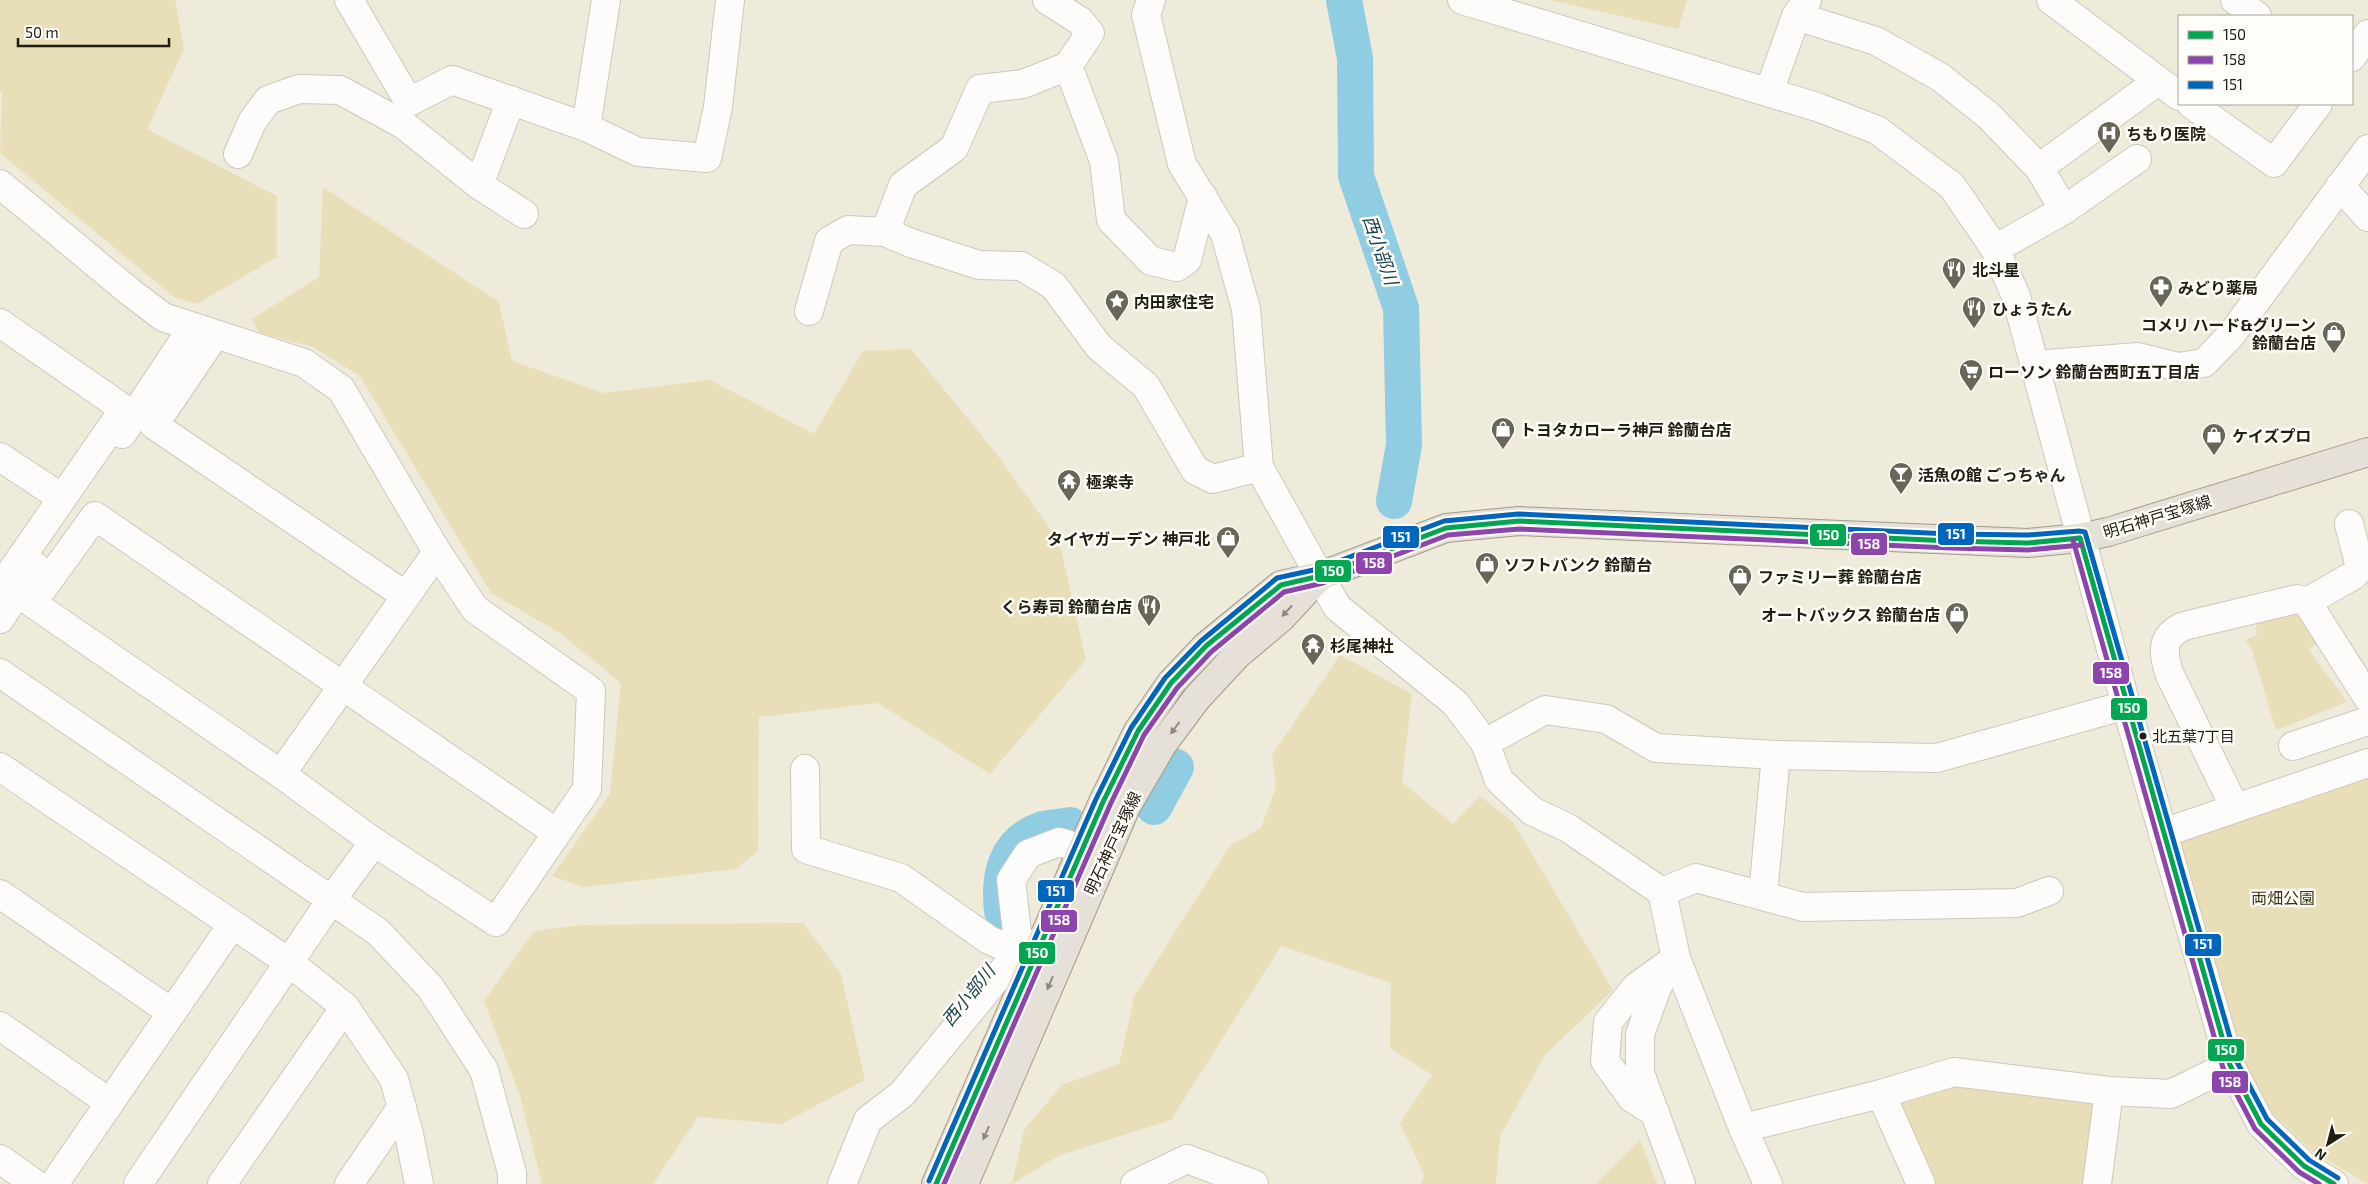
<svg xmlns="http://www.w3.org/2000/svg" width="2368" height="1184" font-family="'Exo 2','Noto Sans JP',sans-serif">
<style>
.green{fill:#e8deb8}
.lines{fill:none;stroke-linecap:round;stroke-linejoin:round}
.river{stroke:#90cce2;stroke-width:36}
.minor-casing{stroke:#ccc8bc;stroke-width:30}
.major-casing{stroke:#a29b87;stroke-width:30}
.minor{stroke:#fdfcfa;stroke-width:28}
.major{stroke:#e5e1d8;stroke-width:28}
.bus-1-casing{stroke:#fefdf7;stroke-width:9}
.bus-2-casing{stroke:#fefdf7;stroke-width:9}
.bus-3-casing{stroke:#fefdf7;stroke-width:9}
.bus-1{stroke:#00a651;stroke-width:5}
.bus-2{stroke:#8e44ad;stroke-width:5}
.bus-3{stroke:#0065bd;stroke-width:5}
.oneway{fill:#8c897f}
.bus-dot{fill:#201d13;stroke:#fefdf7;stroke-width:2}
.labels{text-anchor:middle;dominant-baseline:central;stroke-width:5;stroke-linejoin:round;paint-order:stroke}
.bus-label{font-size:15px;fill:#201d13;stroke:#fefdf7;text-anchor:start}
.poi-label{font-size:16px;font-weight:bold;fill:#201d13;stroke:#fefdf7;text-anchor:start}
.street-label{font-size:16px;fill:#201d13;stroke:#fefdf7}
.park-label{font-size:16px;fill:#3e3513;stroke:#fefdf7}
.water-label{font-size:18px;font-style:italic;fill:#173f4f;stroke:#fefdf7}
.line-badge{stroke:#fefdf7;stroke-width:2}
.badge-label{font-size:14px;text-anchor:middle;font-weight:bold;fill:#fff}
</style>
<rect width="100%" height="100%" fill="#efebdb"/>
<g class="green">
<polygon points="0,0 175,0 184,49 147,129 277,196 277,257 197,304 174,297 0,153 2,92 0,91"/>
<polygon points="1550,0 1687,0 1678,29"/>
<polygon points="323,187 499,302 512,361 604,393 710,380 814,434 863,351 911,349 995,452 1059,541 1086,660 990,774 878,703 759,717 758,851 736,869 583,887 552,876 610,794 621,683 560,633 491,593 360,376 313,347 259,333 252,319 319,277"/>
<polygon points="2295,606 2325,639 2308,649 2347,702 2276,730 2251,647 2245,640 2257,635 2255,615"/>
<polygon points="1340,655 1412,694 1402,782 1453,824 1480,796 1513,822 1613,990 1545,1055 1500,1136 1496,1184 1421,1184 1424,1174 1400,1123 1432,1075 1390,1048 1391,983 1281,946 1171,1120 1060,1155 1012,1184 1024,1130 1062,1085 1119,1064 1135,995 1230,846 1261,828 1276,787 1272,755"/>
<polygon points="2368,770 2368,1184 2313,1152 2265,1107 2239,1055 2176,836"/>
<polygon points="803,923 841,974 865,1080 781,1124 698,1117 653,1184 542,1184 520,1096 484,1001 534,931 581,925"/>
<polygon points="1955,1077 2090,1095 2099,1106 2091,1184 1927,1184 1894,1106 1903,1092"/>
<polygon points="1640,1140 1657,1184 1596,1184"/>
</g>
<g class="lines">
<g class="river">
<polyline points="1344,0 1355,58 1356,176 1401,308 1404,445 1394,501"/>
<polyline points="1154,807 1176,767"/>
<path d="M1002 911C998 875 1005 842 1043 829 1052 827 1062 827 1070 825"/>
</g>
<g class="minor-casing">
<g id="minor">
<polyline points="349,0 409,102 452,80 586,127 638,152 707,158 718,107 730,0"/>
<polyline points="1151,0 1146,15 1182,164 1225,234 1246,309 1259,467 1337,607 1455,703 1485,743 1499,780 1532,811 1568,828 1662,892 1676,958 1743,1128 1768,1184"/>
<polyline points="1462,0 1817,107 1877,130 1952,186 1995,249 2016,296 2126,705 2230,1065 2261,1124 2304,1166 2334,1184"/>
<polyline points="2051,0 2179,96"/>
<polyline points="2235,0 2257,16"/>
<polyline points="1796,16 1876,41 1940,77 1989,116 2039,168 2064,210"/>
<polyline points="2352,57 2368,34"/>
<polyline points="1068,66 1104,161 1111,220 1151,261 1177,267 1187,260 1203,197"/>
<polyline points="1769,92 1796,16 1807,1"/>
<polyline points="2191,104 2274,163 2318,104"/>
<polyline points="586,127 606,0"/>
<polyline points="238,154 252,122 268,100 299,89 340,90 404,125 479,185 524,214"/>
<polyline points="2039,168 2158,81"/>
<polyline points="0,184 129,291 163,317 304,363 341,389 437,552 475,609 591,691 587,789 496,922 374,842 281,774 32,603 95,516 557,833"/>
<polyline points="479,185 511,100"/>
<polyline points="2340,186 2368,217"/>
<polyline points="885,232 911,243 979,265 1021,266 1054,286 1099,347 1146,386 1195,470 1213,479 1259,467"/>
<polyline points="1995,249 2064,210 2137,159"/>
<polyline points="809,311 829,241 848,230 885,232 903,185 954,148 980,89 1023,84 1068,66 1090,33 1080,21 1047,0"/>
<polyline points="0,323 124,409 5,581 0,578"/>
<polyline points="215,335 154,425 406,596"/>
<polyline points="2036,365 2138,357 2178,367 2204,363 2231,335 2368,149"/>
<polyline points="122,434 192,328"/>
<polyline points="0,457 62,498"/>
<polyline points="2307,602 2354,575 2360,567 2349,524"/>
<polyline points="0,619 35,566"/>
<polyline points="0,673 378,932 430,987 484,1070 512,1173 512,1184"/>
<polyline points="1485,743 1545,710 1606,719 1656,748 1776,755 1937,758 2126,705"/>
<polyline points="2293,746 2368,721"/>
<polyline points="0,767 290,963 345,1007 394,1079 409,1134 419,1184"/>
<polyline points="805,769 806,849 901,878 989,940 1035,960"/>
<polyline points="281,774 437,552"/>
<path d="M2235 808 2169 673C2163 651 2160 637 2184 626L2297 599 2307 602 2368 698"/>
<polyline points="2163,833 2368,763"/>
<polyline points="1662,892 1696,878 1803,907 2017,903 2049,891"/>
<polyline points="0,894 171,1012"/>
<polyline points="1763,895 1776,755"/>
<polyline points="1676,958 1658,985 1640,1034 1640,1073 1681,1184"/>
<polyline points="1035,960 1017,933 1011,880 1028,854 1059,842 1083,849"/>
<polyline points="0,1026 110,1103"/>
<polyline points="1881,1094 1921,1184"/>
<polyline points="1655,1113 1632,1098 1605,1061 1608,1022 1636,987 1668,964"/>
<polyline points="1743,1128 1881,1094 1954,1072 2109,1091 2171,1094 2230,1065"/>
<polyline points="0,1159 35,1184"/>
<polyline points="54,1184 232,925"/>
<polyline points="138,1184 332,899 374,842"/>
<polyline points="222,1184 345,1007"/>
<polyline points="349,1184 402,1107"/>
<polyline points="842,1184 868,1120 902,1094 1010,962 1035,960"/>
<polyline points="1135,1184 1187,1159 1254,1184"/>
<polyline points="2097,1184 2109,1091"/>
</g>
</g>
<g class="major-casing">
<g id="major">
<polyline points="936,1184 1103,802 1138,731 1171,683 1206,646 1281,585 1320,576 1446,528 1519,521 2028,543 2080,538 2108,532 2368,452"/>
<polyline points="964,1184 1126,807 1162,745 1197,698 1237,655 1281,618 1320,576"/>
</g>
</g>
<use href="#minor" class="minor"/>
<use href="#major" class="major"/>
<g class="bus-1-casing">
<g id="bus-1">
<polyline points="2080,538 2230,1065 2261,1124 2304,1166 2334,1184"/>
<polyline points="936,1184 1103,802 1138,731 1171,683 1206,646 1281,585 1320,576 1446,528 1519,521 1950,541 2028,543 2080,538"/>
</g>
</g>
<g class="bus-2-casing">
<g id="bus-2">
<polyline points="2073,540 2223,1068 2255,1129 2299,1172 2319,1184"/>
<polyline points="944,1184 1110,805 1144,735 1177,688 1211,652 1284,592 1323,583 1448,535 1519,529 1950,548 2028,550 2081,545"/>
</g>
</g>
<g class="bus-3-casing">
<polyline id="bus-3" points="929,1181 1096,799 1131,728 1165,678 1201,641 1277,578 1318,569 1444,521 1518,514 1950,534 2028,535 2079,531 2085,532 2237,1062 2267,1119 2309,1160 2338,1178"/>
</g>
<use href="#bus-1" class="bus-1"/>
<use href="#bus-2" class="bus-2"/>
<use href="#bus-3" class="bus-3"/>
</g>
<defs><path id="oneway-solid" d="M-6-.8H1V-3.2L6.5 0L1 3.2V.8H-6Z" transform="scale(1.25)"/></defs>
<g class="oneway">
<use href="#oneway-solid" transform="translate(1287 611) rotate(133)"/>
<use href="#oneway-solid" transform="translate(1175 728) rotate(127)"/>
<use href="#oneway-solid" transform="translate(1050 983) rotate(113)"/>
<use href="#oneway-solid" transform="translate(986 1133) rotate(113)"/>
</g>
<defs>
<g id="hospital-pin" transform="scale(1.25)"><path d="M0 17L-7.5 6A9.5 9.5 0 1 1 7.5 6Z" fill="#686559" stroke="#fefdf7"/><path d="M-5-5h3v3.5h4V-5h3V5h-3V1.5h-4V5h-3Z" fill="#fff"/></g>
<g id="restaurant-pin" transform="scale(1.25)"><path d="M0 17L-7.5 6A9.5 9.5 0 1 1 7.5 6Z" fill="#686559" stroke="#fefdf7"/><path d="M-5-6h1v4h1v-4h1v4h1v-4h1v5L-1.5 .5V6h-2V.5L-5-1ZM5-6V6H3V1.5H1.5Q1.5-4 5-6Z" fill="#fff"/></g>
<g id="pharmacy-pin" transform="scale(1.25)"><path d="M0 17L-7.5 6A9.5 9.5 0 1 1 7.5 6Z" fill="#686559" stroke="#fefdf7"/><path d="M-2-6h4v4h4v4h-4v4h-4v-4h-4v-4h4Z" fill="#fff"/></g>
<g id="sight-pin" transform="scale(1.25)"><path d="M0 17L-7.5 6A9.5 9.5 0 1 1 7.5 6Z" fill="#686559" stroke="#fefdf7"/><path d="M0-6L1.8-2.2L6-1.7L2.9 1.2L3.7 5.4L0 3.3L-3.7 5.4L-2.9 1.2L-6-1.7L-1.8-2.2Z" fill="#fff"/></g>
<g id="shop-pin" transform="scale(1.25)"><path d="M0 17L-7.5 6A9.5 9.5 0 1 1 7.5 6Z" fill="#686559" stroke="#fefdf7"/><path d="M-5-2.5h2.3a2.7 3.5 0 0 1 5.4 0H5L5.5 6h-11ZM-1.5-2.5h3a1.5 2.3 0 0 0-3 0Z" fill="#fff"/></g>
<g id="supermarket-pin" transform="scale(1.25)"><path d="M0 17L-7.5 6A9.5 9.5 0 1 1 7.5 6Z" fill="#686559" stroke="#fefdf7"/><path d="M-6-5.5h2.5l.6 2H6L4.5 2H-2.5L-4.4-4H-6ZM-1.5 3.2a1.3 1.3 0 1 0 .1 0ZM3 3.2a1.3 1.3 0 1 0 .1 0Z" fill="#fff"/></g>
<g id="bar-pin" transform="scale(1.25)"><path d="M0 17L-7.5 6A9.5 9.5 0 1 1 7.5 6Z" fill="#686559" stroke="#fefdf7"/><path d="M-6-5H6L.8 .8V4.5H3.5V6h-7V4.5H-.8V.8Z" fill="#fff"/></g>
<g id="temple-pin" transform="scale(1.25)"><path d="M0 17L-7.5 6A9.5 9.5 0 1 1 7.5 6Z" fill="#686559" stroke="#fefdf7"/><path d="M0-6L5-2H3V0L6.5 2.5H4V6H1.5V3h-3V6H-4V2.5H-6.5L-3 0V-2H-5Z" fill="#fff"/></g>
</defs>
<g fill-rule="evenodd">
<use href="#hospital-pin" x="2109" y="133"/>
<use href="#restaurant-pin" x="1954" y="269"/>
<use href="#pharmacy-pin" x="2161" y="287"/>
<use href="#sight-pin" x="1117" y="301"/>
<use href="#restaurant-pin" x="1974" y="308"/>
<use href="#shop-pin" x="2334" y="333"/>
<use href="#supermarket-pin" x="1971" y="371"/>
<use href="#shop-pin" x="1503" y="429"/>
<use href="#shop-pin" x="2214" y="435"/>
<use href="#bar-pin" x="1901" y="474"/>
<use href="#temple-pin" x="1069" y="481"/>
<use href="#shop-pin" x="1228" y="538"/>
<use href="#shop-pin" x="1487" y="564"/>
<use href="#shop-pin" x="1740" y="576"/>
<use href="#restaurant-pin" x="1149" y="606"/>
<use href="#shop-pin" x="1957" y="614"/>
<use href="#temple-pin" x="1313" y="645"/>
</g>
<circle class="bus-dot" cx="2143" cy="736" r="4.5"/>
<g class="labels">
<g class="bus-label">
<text x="2152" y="736">北五葉7丁目</text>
</g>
<g class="poi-label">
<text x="2126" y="133">ちもり医院</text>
<text x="1972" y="269">北斗星</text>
<text x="2178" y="287">みどり薬局</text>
<text x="1134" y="301">内田家住宅</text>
<text x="1992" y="308">ひょうたん</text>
<text x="2316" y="324" text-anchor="end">コメリ ハード&amp;グリーン<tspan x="2316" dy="18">鈴蘭台店</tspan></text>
<text x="1988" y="371">ローソン 鈴蘭台西町五丁目店</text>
<text x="1520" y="429">トヨタカローラ神戸 鈴蘭台店</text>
<text x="2232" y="435">ケイズプロ</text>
<text x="1918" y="474">活魚の館 ごっちゃん</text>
<text x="1086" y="481">極楽寺</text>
<text x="1210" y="538" text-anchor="end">タイヤガーデン 神戸北</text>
<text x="1504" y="564">ソフトバンク 鈴蘭台</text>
<text x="1758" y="576">ファミリー葬 鈴蘭台店</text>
<text x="1132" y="606" text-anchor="end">くら寿司 鈴蘭台店</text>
<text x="1940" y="614" text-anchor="end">オートバックス 鈴蘭台店</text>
<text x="1330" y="645">杉尾神社</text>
</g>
<g class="street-label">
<text transform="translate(2157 516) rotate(-17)">明石神戸宝塚線</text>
<text transform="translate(1112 843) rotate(-65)">明石神戸宝塚線</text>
</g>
<g class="park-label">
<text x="2283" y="897">両畑公園</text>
</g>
<g class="water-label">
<text transform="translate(1381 250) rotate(71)">西小部川</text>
<text transform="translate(968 995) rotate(-51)">西小部川</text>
</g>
</g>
<g class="line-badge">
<rect x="1937" y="522" width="38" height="24" rx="5" fill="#0065bd"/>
<rect x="1809" y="523" width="38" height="24" rx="5" fill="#00a651"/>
<rect x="1382" y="525" width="38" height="24" rx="5" fill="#0065bd"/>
<rect x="1850" y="532" width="38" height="24" rx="5" fill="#8e44ad"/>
<rect x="1355" y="551" width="38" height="24" rx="5" fill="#8e44ad"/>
<rect x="1314" y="559" width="38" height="24" rx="5" fill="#00a651"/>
<rect x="2092" y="661" width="38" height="24" rx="5" fill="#8e44ad"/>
<rect x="2110" y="697" width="38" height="24" rx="5" fill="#00a651"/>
<rect x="1037" y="879" width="38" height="24" rx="5" fill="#0065bd"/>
<rect x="1040" y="909" width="38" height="24" rx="5" fill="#8e44ad"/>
<rect x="2184" y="933" width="38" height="24" rx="5" fill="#0065bd"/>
<rect x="1018" y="941" width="38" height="24" rx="5" fill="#00a651"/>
<rect x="2207" y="1038" width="38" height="24" rx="5" fill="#00a651"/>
<rect x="2211" y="1070" width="38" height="24" rx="5" fill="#8e44ad"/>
</g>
<g class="badge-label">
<text x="1956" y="539">151</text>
<text x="1828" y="540">150</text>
<text x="1401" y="542">151</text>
<text x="1869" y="549">158</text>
<text x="1374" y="568">158</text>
<text x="1333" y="576">150</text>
<text x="2111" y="678">158</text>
<text x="2129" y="713">150</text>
<text x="1056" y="896">151</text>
<text x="1059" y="925">158</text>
<text x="2203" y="949">151</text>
<text x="1037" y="958">150</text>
<text x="2226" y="1055">150</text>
<text x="2230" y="1087">158</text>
</g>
<rect x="2178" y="15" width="175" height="90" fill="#fefdf7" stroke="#a5a39c"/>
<rect x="2188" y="31" width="25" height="8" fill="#00a651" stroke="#a5a39c"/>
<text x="2223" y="40" font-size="15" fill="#201d13">150</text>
<rect x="2188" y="56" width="25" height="8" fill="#8e44ad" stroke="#a5a39c"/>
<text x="2223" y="65" font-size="15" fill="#201d13">158</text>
<rect x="2188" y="81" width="25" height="8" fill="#0065bd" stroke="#a5a39c"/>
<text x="2223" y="90" font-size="15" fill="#201d13">151</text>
<g transform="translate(2328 1144) rotate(216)" stroke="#fefdf7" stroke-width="4" paint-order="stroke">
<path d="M0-4L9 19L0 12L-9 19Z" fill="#201d13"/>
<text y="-8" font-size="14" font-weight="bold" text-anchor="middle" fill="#201d13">N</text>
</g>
<path d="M18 38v8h151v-8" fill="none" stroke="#201d13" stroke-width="2.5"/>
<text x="25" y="38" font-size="15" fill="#201d13" stroke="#fefdf7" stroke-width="4" paint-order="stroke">50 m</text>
</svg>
